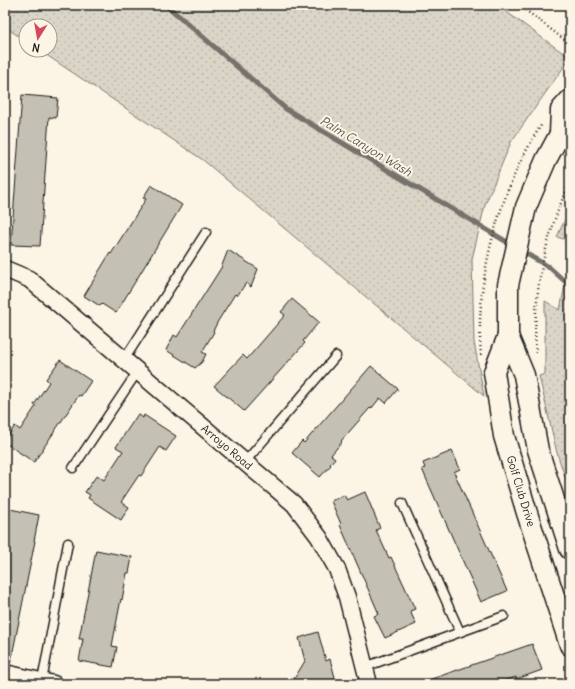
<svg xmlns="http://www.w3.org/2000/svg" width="575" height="689" font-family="Delius,sans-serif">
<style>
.grass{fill:url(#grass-dots);stroke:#7c7872}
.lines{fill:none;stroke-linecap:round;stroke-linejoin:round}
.stream{stroke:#75726c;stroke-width:5}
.building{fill:#c4c0b3;stroke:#1c1c1c}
.service-casing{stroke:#1c1c1c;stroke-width:11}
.minor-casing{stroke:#1c1c1c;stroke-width:19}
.tertiary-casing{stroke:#1c1c1c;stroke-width:23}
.path{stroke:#1c1c1c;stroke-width:2.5;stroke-dasharray:1 3;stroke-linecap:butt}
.service{stroke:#fcf5e5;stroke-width:8}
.minor{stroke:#fcf5e5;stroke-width:16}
.tertiary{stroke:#fcf5e5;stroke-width:20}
.labels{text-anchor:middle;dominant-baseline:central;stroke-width:4;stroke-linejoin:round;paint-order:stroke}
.street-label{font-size:11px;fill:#1c1c1c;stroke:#fcf5e5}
.water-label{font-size:12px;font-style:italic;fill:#575551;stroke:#fcf5e5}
</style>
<defs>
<pattern id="grass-dots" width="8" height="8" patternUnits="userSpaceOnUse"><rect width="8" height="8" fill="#dbd5c8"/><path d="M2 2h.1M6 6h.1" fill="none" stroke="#bbb6ab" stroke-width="1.8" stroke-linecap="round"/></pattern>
</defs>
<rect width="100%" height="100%" fill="#fcf5e5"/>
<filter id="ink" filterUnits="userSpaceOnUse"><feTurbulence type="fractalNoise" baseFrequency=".025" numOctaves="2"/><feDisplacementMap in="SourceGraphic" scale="8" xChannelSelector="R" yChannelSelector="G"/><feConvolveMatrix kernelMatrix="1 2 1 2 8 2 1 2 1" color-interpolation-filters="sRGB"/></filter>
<g filter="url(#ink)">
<g class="grass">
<polygon points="5,5 497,5 570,58 511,142 485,205 472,259 474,342 484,396 203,160 39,50 50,50 50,26 26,26 26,41 5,27"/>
<polygon points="570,208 570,241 557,237"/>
<polygon points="570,260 570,492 557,453 539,376 545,374 545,301 560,310"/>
</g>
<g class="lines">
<g class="stream">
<polyline points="166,5 286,109 512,245"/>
<polyline points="520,250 549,267 570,286"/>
</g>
</g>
<g class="building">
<polygon points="22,95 58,98 56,118 49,117 40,246 11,245"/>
<polygon points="151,185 182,205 116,313 102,304 100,306 84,296 110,253 111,254 146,199 143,198"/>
<polygon points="228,250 258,269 251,287 246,283 237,296 235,294 218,321 213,331 214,332 202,352 206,354 202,362 195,368 166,350 174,335 177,337 221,268"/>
<polygon points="292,299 319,322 303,341 305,343 244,411 214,386 243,355 247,359 285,315 281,312"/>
<polygon points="60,360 91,381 81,396 79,395 34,462 5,443 5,440 15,426 20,430 36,406 34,405 49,382 46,379"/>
<polygon points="371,366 398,389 386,403 380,398 371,409 370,408 341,441 342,442 331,455 335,458 330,464 331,465 320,477 292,453 302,441 304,443"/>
<polygon points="138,414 143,418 144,415 176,436 166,451 160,447 141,476 139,475 121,502 129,507 121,520 88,498 90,495 85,492 97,475 104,480 123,451 116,447"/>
<polygon points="452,451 460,469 454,472 507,591 481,602 422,469 425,468 423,463"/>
<polygon points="365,492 380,528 376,530 389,558 391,557 415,609 410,611 416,624 385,638 374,616 379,614 340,525 341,524 331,501 344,495 347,500"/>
<polygon points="5,508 39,515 34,541 35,541 11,661 5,661"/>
<polygon points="96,550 132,557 129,573 127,573 122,600 121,599 112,646 117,647 113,667 79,661 83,639 79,639"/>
<polygon points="318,632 326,661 330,659 336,681 326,684 291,684 305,661 299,638"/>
<polygon points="532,644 542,670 517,679 516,677 495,684 424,684 423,682"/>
</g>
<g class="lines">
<g class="service-casing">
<g id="service">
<polyline points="124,360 206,232"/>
<polyline points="245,462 336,356"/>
<polyline points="73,468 138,371"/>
<polyline points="402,503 460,632"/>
<polyline points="365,667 504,616"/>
<polyline points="42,681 68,543"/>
</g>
</g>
<g class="minor-casing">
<g id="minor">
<polyline points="5,269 29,279 294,504 319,537 337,569 347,597 369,684"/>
<polyline points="5,673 54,684"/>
</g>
</g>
<g class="tertiary-casing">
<g id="tertiary">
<polyline points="570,100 561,110 560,134 546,160 526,207 508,285 508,336 494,372 504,436 527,513 570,645"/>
<polyline points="508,336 524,375 538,450 570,549"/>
</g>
</g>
<g class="path">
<polyline points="519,5 570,44"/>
<path d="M536 353C532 297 545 234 570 183"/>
<path d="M481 355C474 279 501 186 542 124"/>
</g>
<use href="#service" class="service"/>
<use href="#minor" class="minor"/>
<use href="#tertiary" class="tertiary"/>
</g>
</g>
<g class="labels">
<g class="street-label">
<text transform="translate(227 447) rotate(40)">Arroyo Road</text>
<text transform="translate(521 491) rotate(73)">Golf Club Drive</text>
</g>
<g class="water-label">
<text transform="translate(366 146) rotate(31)">Palm Canyon Wash</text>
</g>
</g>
<rect width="575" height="689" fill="none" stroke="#fcf5e5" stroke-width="20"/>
<rect x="10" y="10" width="555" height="669" fill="none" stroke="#1c1c1c" stroke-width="1.5" filter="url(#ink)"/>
<g transform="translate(38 38) rotate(191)"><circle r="19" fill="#fcf5e5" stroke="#a29e95"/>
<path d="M0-3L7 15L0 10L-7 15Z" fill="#d1495b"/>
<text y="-6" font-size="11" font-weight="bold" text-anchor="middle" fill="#1c1c1c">N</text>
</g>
</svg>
